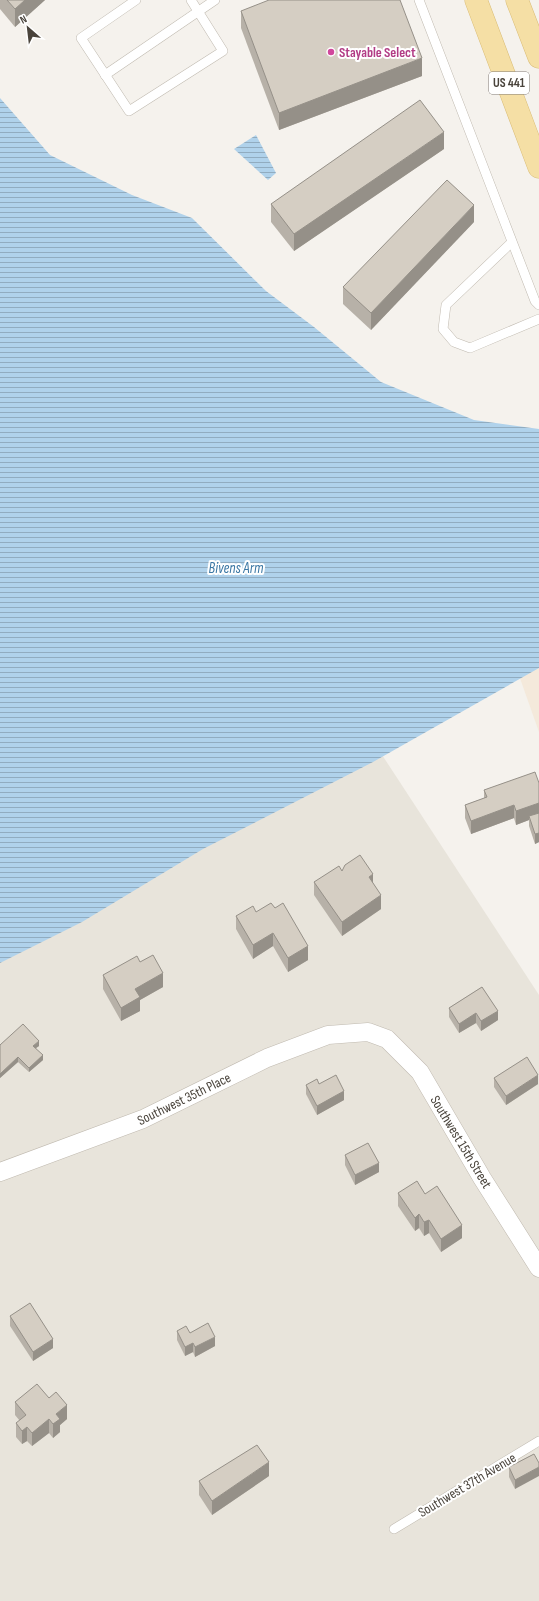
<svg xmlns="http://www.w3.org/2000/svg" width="539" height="1601" viewBox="0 0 539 1601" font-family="'Sofia Sans Condensed',sans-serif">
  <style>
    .residential { fill: #e8e4db }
    .commercial { fill: #f4e9db }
    .water { fill: url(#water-rules) }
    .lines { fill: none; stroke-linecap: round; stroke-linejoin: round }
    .lane-casing { stroke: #c0bab0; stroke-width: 10 }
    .street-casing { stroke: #c0bab0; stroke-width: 19 }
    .primary-casing { stroke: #d9bc76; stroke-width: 23 }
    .lane { stroke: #fff; stroke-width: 9 }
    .street { stroke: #fff; stroke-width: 18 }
    .primary { stroke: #f5dfa5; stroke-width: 22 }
    .wall { fill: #b7b1a8 }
    .shaded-wall { fill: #959088 }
    .building { fill: #d5cec3; stroke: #959088 }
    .hotel-dot { fill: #d1479c; stroke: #fff; stroke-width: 1.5 }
    .labels { text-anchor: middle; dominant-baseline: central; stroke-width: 4; stroke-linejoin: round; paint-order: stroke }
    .shield { fill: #fff; stroke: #807b76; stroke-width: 1 }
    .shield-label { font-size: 13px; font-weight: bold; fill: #49433b }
    .hotel-label { font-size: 14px; font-weight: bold; fill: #b23c85; stroke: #fff; text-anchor: start }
    .street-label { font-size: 14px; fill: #49433b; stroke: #fff }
    .water-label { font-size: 15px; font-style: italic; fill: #3b77a4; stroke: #fff }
  </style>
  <defs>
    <pattern id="water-rules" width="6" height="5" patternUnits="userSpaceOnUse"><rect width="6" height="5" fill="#b0d2eb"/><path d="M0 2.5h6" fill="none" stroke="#91acc0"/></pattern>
  </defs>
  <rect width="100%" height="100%" fill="#f5f2ed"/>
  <path class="residential" d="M371,738L539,995V1601H0V870Z"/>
  <path class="commercial" d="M539,632V732L510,650Z"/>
  <g class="water">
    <path d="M0,98L50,155L132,195L192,218L266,291L314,327L381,382L474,420L539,429V668L373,762L203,849L82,922L0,963Z"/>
    <path d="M256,135L276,173L268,180L234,149Z"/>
  </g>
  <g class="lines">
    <g class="lane-casing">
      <g id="lane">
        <path d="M136,0L81,38L129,111L223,51L191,0"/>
        <path d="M419,0L535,301L539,305"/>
        <path d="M105,75L215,0"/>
        <path d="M511,243L446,305L443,329L454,342L470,348L539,319"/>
        <path d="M394,1529L539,1441"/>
      </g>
    </g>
    <g class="street-casing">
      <path id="street" d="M0,1172L143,1119L267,1058L328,1035L368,1032L387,1039L420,1072L482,1178L539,1268"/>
    </g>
    <g class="primary-casing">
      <g id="primary">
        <path d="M476,0L539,167"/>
        <path d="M517,0L539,57"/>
      </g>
    </g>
    <use href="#lane" class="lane"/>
    <use href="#street" class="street"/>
    <use href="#primary" class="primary"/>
  </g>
  <g class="wall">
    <path d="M0,0H45L15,27L0,9Z"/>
    <path d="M241,11L422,76L279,130L241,28Z"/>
    <path d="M444,149L294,251L271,222V204Z"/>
    <path d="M474,222L371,330L343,304V287Z"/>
    <path d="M539,783V842L535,844L529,826V820L516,825L514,818L471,834L465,818V805L484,798V790Z"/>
    <path d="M342,871L373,884L381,909L342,936L314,895V882Z"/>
    <path d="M256,912L308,960L288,972L273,946L253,959L236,929V916Z"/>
    <path d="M140,962L163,987L140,1000V1011L121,1021L103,989V975Z"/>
    <path d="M482,987L498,1020L481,1031L476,1023L459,1033L449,1017V1008Z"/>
    <path d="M0,1045L39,1046L36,1048L43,1060L29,1072L18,1062L0,1078Z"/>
    <path d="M494,1078L538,1084L506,1105L494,1087Z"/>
    <path d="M319,1084L344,1100L317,1115L306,1094V1085Z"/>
    <path d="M345,1155L379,1172L355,1185L345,1165Z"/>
    <path d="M398,1193L425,1194L462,1238L441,1252L429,1233L424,1236L419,1228L415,1231L398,1206Z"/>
    <path d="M10,1316L53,1348L33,1361L10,1326Z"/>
    <path d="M177,1331L190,1333L215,1346L195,1357L193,1352L185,1356L177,1340Z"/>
    <path d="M15,1402L67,1419L60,1425V1432L53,1438L49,1433L32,1446L27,1441L22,1444L16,1437V1423L20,1421L15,1415Z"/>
    <path d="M534,1454L515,1489L509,1477V1467Z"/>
    <path d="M269,1476L212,1515L199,1495V1481Z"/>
  </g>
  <g class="shaded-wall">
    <path d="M25,0H45L15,27V9Z"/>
    <path d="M422,58V76L279,130V113Z"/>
    <path d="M444,132V149L294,251V234Z"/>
    <path d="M474,205V222L371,330V313Z"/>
    <path d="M539,803V817L529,816V820L516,825V811Z"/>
    <path d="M514,805V818L471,834V821Z"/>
    <path d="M539,833V842L535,844V834Z"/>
    <path d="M373,874V888L369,877Z"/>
    <path d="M381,895V909L342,936V922Z"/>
    <path d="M273,933V946L253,959V945Z"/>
    <path d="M308,946V960L288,972V958Z"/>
    <path d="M163,973V987L140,1000V1011L121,1021V1008L135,989Z"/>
    <path d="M498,1011V1020L481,1031V1021Z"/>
    <path d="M476,1013V1023L459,1033V1024Z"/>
    <path d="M39,1041V1046L33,1050V1046Z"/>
    <path d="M43,1055V1060L29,1072V1068Z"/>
    <path d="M18,1057V1062L0,1078V1074Z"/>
    <path d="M538,1075V1084L506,1105V1096Z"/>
    <path d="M344,1091V1100L317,1115V1106Z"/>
    <path d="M379,1163V1172L355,1185V1175Z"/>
    <path d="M419,1214V1228L415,1231V1218Z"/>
    <path d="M429,1220V1233L424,1236V1222Z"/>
    <path d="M462,1225V1238L441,1252V1239Z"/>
    <path d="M215,1337V1346L195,1357V1347Z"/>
    <path d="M53,1339V1348L33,1361V1352Z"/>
    <path d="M193,1343V1352L185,1356V1347Z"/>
    <path d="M67,1405V1419L60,1425V1432L53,1438V1424L56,1414Z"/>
    <path d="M49,1419V1433L32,1446V1433Z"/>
    <path d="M27,1427V1441L22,1444V1431Z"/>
    <path d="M269,1462V1476L212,1515V1501Z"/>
    <path d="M539,1467V1476L515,1489V1480Z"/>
  </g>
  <g class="building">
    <path d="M7,0H25L15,9Z"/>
    <path d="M269,0H400L422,58L279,113L241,11Z"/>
    <path d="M420,100L444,132L294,234L271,204Z"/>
    <path d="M447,180L474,205L371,313L343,287Z"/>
    <path d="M535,772L539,783V803L516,811L514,805L471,821L465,805L487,797L484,790Z"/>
    <path d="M539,813V833L535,834L529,816Z"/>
    <path d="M360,855L373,874L369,877L381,895L342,922L314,882L339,866L342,871L345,865Z"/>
    <path d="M271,903L275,908L283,903L308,946L288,958L273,933L253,945L236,916L253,906L256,912Z"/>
    <path d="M153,955L163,973L135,989L140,997L121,1008L103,975L137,956L140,962Z"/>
    <path d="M482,987L498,1011L481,1021L476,1013L459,1024L449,1008Z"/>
    <path d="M23,1024L39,1041L33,1046L43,1055L29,1068L18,1057L0,1074V1045Z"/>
    <path d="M527,1057L538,1075L506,1096L494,1078Z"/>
    <path d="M336,1075L344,1091L317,1106L306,1085L317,1079L319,1084Z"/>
    <path d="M368,1143L379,1163L355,1175L345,1155Z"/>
    <path d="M417,1181L425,1194L437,1186L462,1225L441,1239L429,1220L424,1222L419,1214L415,1218L398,1193Z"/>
    <path d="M30,1303L53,1339L33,1352L10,1316Z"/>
    <path d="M208,1323L215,1337L195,1347L193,1343L185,1347L177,1331L186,1326L190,1333Z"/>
    <path d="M37,1384L49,1398L56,1392L67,1405L56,1414L60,1419L53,1424L49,1419L32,1433L27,1427L22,1431L16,1423L26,1415L15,1402Z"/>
    <path d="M257,1445L269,1462L212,1501L199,1481Z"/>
    <path d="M534,1454L539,1463V1467L515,1480L509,1467Z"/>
  </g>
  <circle class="hotel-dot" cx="331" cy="52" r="4"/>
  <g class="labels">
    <rect class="shield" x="489" y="72" width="40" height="22" rx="3"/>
    <g class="shield-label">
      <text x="509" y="83">US 441</text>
    </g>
    <g class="hotel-label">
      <text x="339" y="52">Stayable Select</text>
    </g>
    <g class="street-label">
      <text transform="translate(184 1099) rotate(-26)">Southwest 35th Place</text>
      <text transform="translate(461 1142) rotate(59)">Southwest 15th Street</text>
      <text transform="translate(467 1485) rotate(-31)">Southwest 37th Avenue</text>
    </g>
    <g class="water-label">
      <text x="236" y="568">Bivens Arm</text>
    </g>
  </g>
  <g transform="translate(28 28) rotate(332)" stroke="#ffffff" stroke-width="3" paint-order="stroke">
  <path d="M0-3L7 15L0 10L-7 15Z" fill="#49433b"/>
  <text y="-6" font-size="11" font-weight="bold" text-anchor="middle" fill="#49433b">N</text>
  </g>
</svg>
